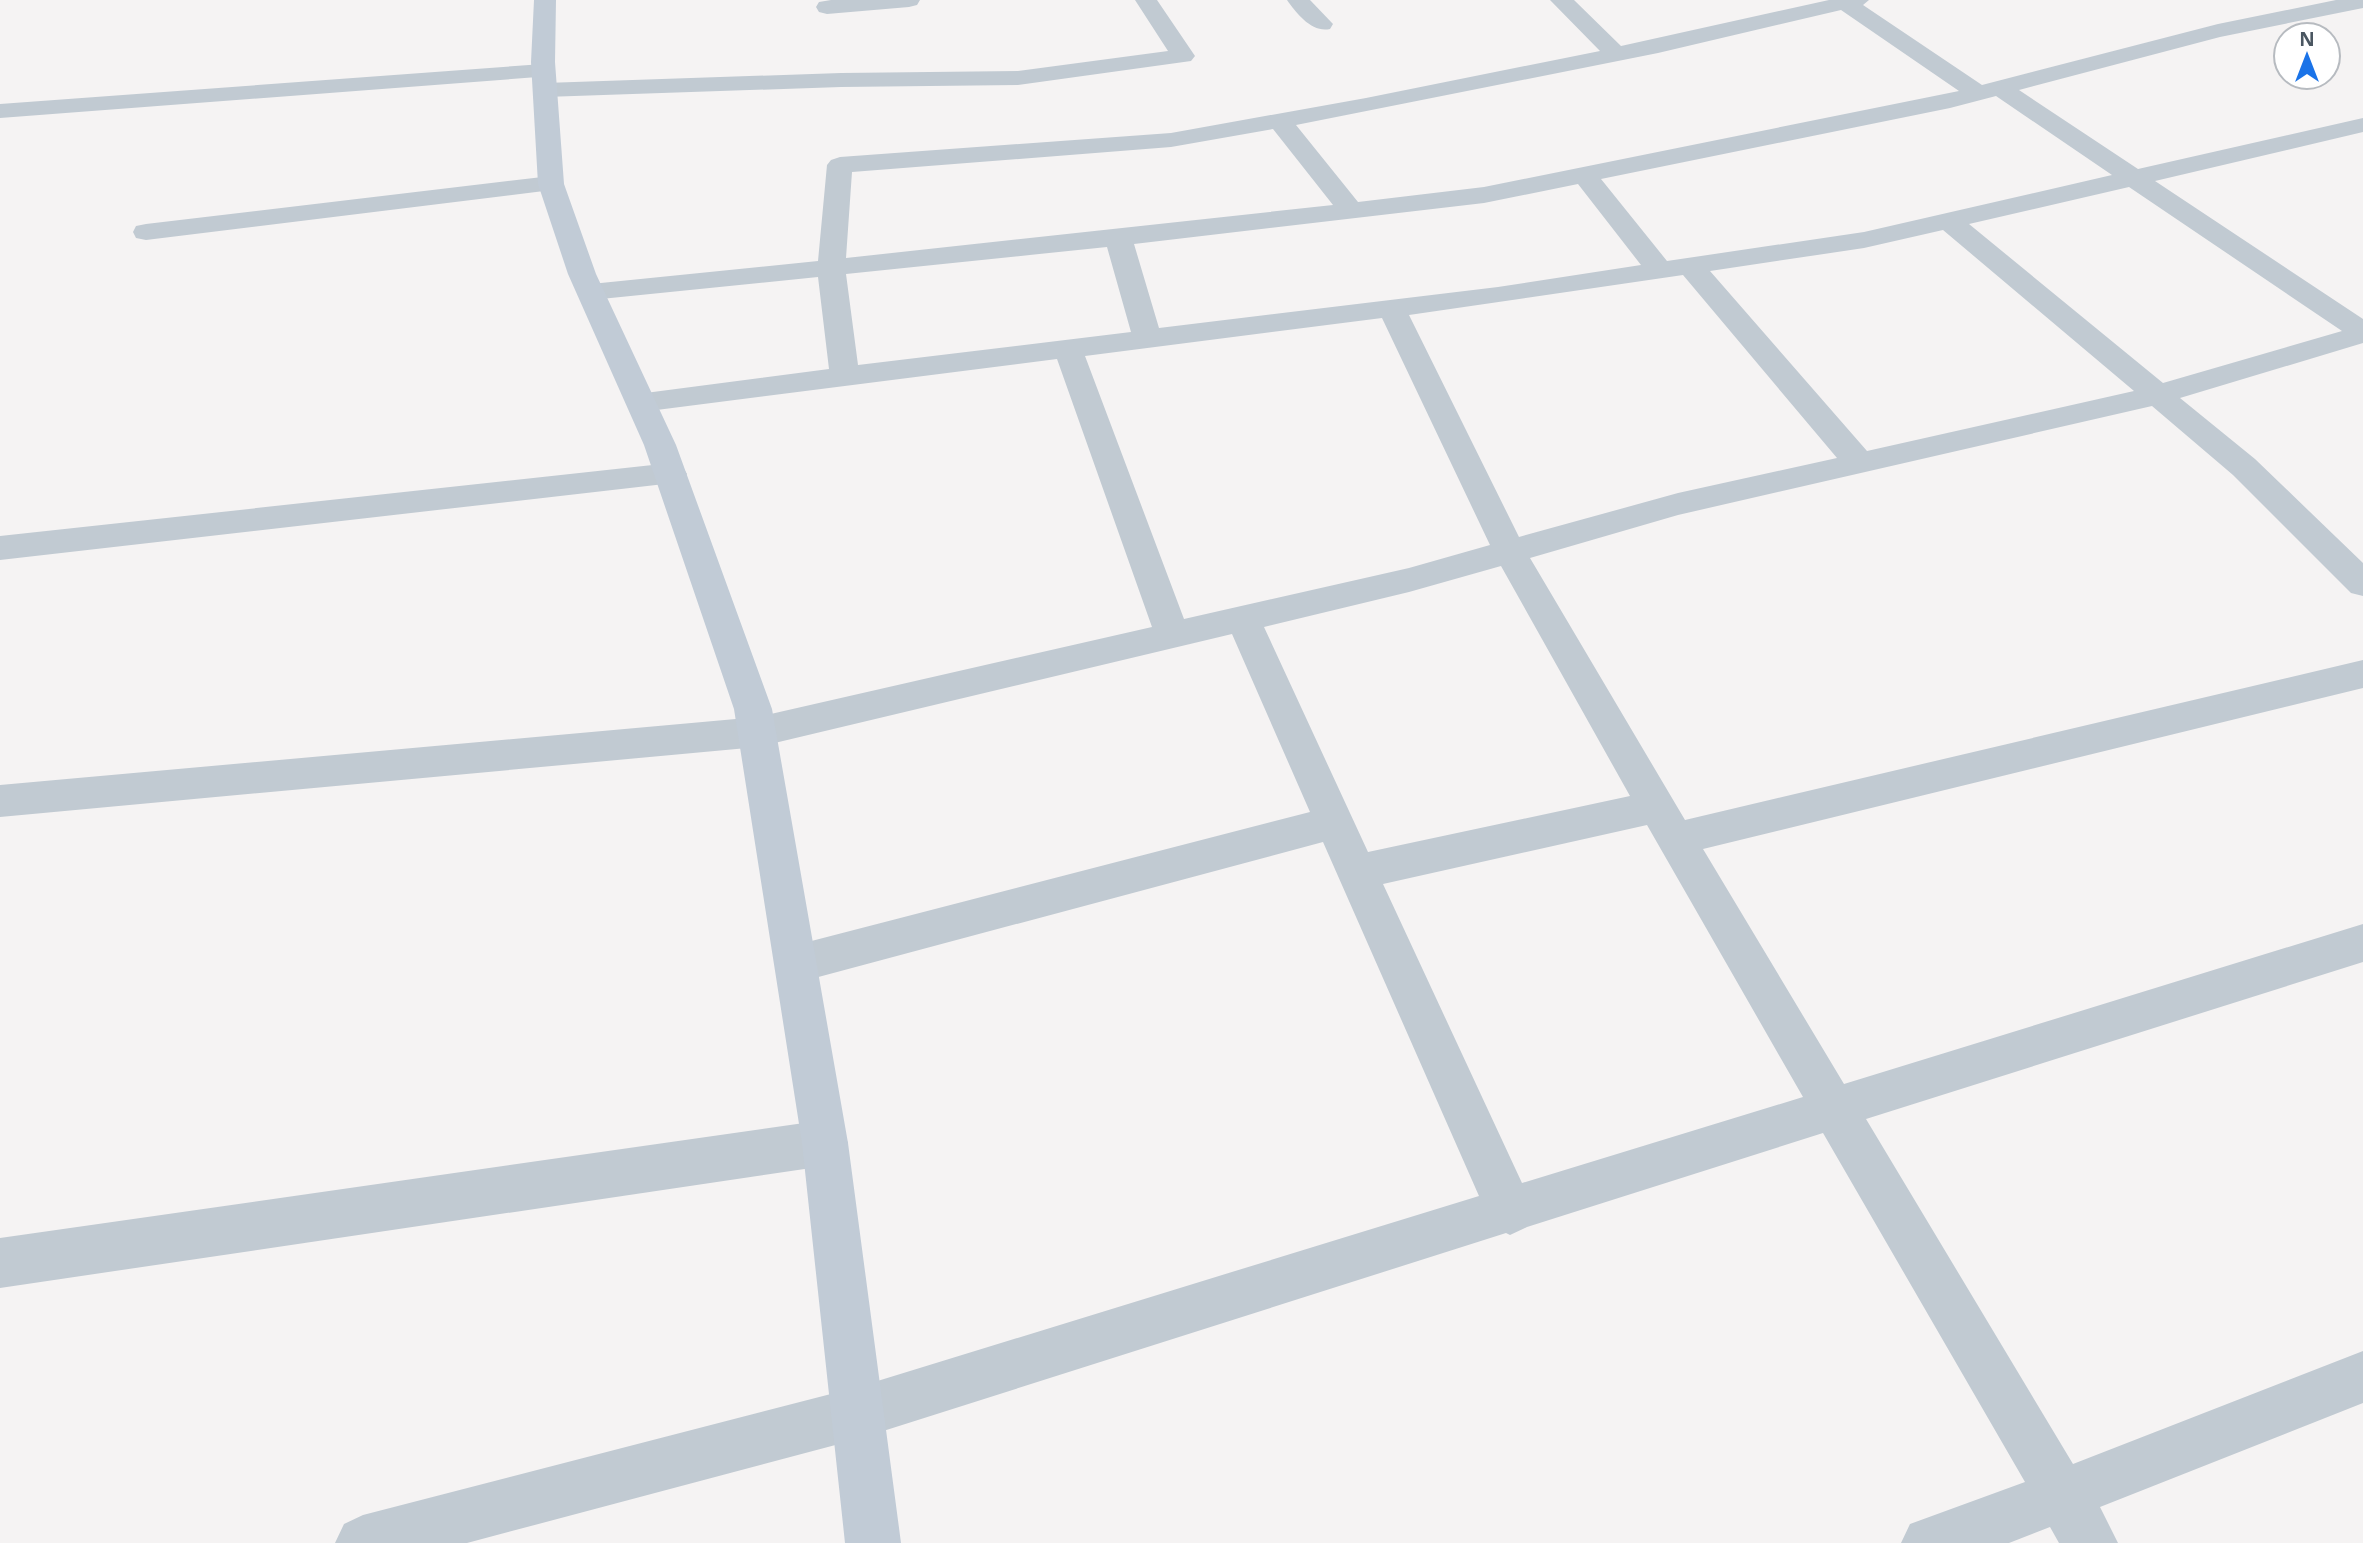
<svg xmlns="http://www.w3.org/2000/svg" width="2363" height="1543" viewBox="0 0 2363 1543" font-family="'Open Sans',sans-serif">
  <style>
    .lines { fill: none; stroke-linecap: round; stroke-linejoin: round }
    .street { fill: #c1cad2; fill-rule: evenodd }
    .secondary { fill: #c1cbd6; fill-rule: evenodd }
  </style>
  <rect width="100%" height="100%" fill="#f5f3f3"/>
  <g class="lines">
    <g class="street">
      <path d="M831,0H920L917,5L909,7L827,14L819,12L816,7L819,2Z"/>
      <path d="M1135,0H1157L1195,56L1191,61L1018,85L841,87L545,97L537,95L533,90L537,85L545,83L841,73L1018,71L1168,51Z"/>
      <path d="M1287,0H1310L1333,24L1330,29C1312,33 1297,14 1287,0Z"/>
      <path d="M1550,0H1574L1621,46L1829,0H1869L1863,5L1982,85L2218,24L2336,0H2363V8L2220,37L2019,90L2138,169L2363,118V132L2155,181L2363,319V343L2180,398L2255,459L2363,563V596L2351,593L2233,475L2152,406L1678,515L1530,558L1685,820L2363,660V688L1703,849L1844,1084L2363,924V962L1866,1119L2073,1464L2363,1351V1403L2100,1507L2118,1543H2059L2050,1527L2009,1543H1901L1910,1524L2025,1482L1823,1133L1527,1227L1510,1235L1506,1233L858,1439L467,1543H335L344,1524L363,1515L858,1387L1479,1196L1323,842L796,983L781,978L775,964L781,950L796,945L1310,812L1232,634L758,747L0,817V785L758,717L1152,627L1057,359L641,412L630,409L626,402L630,395L829,369L818,277L591,300L581,298L577,292L581,286L591,284L818,261L827,165L831,160L840,157L1171,133L1366,98L1600,51ZM1841,10L1959,91L1484,187L1358,202L1296,125L1658,53ZM1996,96L2112,175L1864,232L1667,261L1601,179L1950,108ZM1273,129L1333,205L846,258L852,172L1171,147ZM1578,184L1641,265L1498,287L1159,328L1134,244L1484,203ZM2129,187L2342,331L2163,383L1969,224ZM1943,230L2134,391L1867,451L1710,271L1864,248ZM1107,247L1131,332L858,365L846,274ZM1683,275L1837,458L1678,493L1519,537L1409,315ZM1382,318L1490,545L1409,568L1184,619L1085,356ZM1501,566L1630,796L1368,852L1264,627L1409,592ZM1647,825L1803,1097L1522,1183L1383,884Z"/>
      <path d="M543,64L551,66L555,71L551,76L0,118V104Z"/>
      <path d="M551,176L560,179L564,184L560,189L146,240L136,238L133,232L136,226L146,224Z"/>
      <path d="M671,463L682,466L687,474L682,482L0,560V536Z"/>
      <path d="M825,1120L841,1127L848,1143L841,1159L825,1166L0,1288V1238Z"/>
    </g>
    <path class="secondary" d="M534,0H556L555,62L564,184L596,274L676,445L772,709L848,1143L901,1543H845L802,1143L734,709L644,445L568,274L538,184L531,62Z"/>
  </g>
  <g transform="translate(2307 56)"><circle r="33" fill="#ffffff" stroke="#b7bbc0" stroke-width="2"/>
  <path d="M0-5L12 26L0 18L-12 26Z" fill="#1a73e8"/>
  <text y="-10" font-size="19" font-weight="bold" text-anchor="middle" fill="#4a5661">N</text>
  </g>
</svg>
